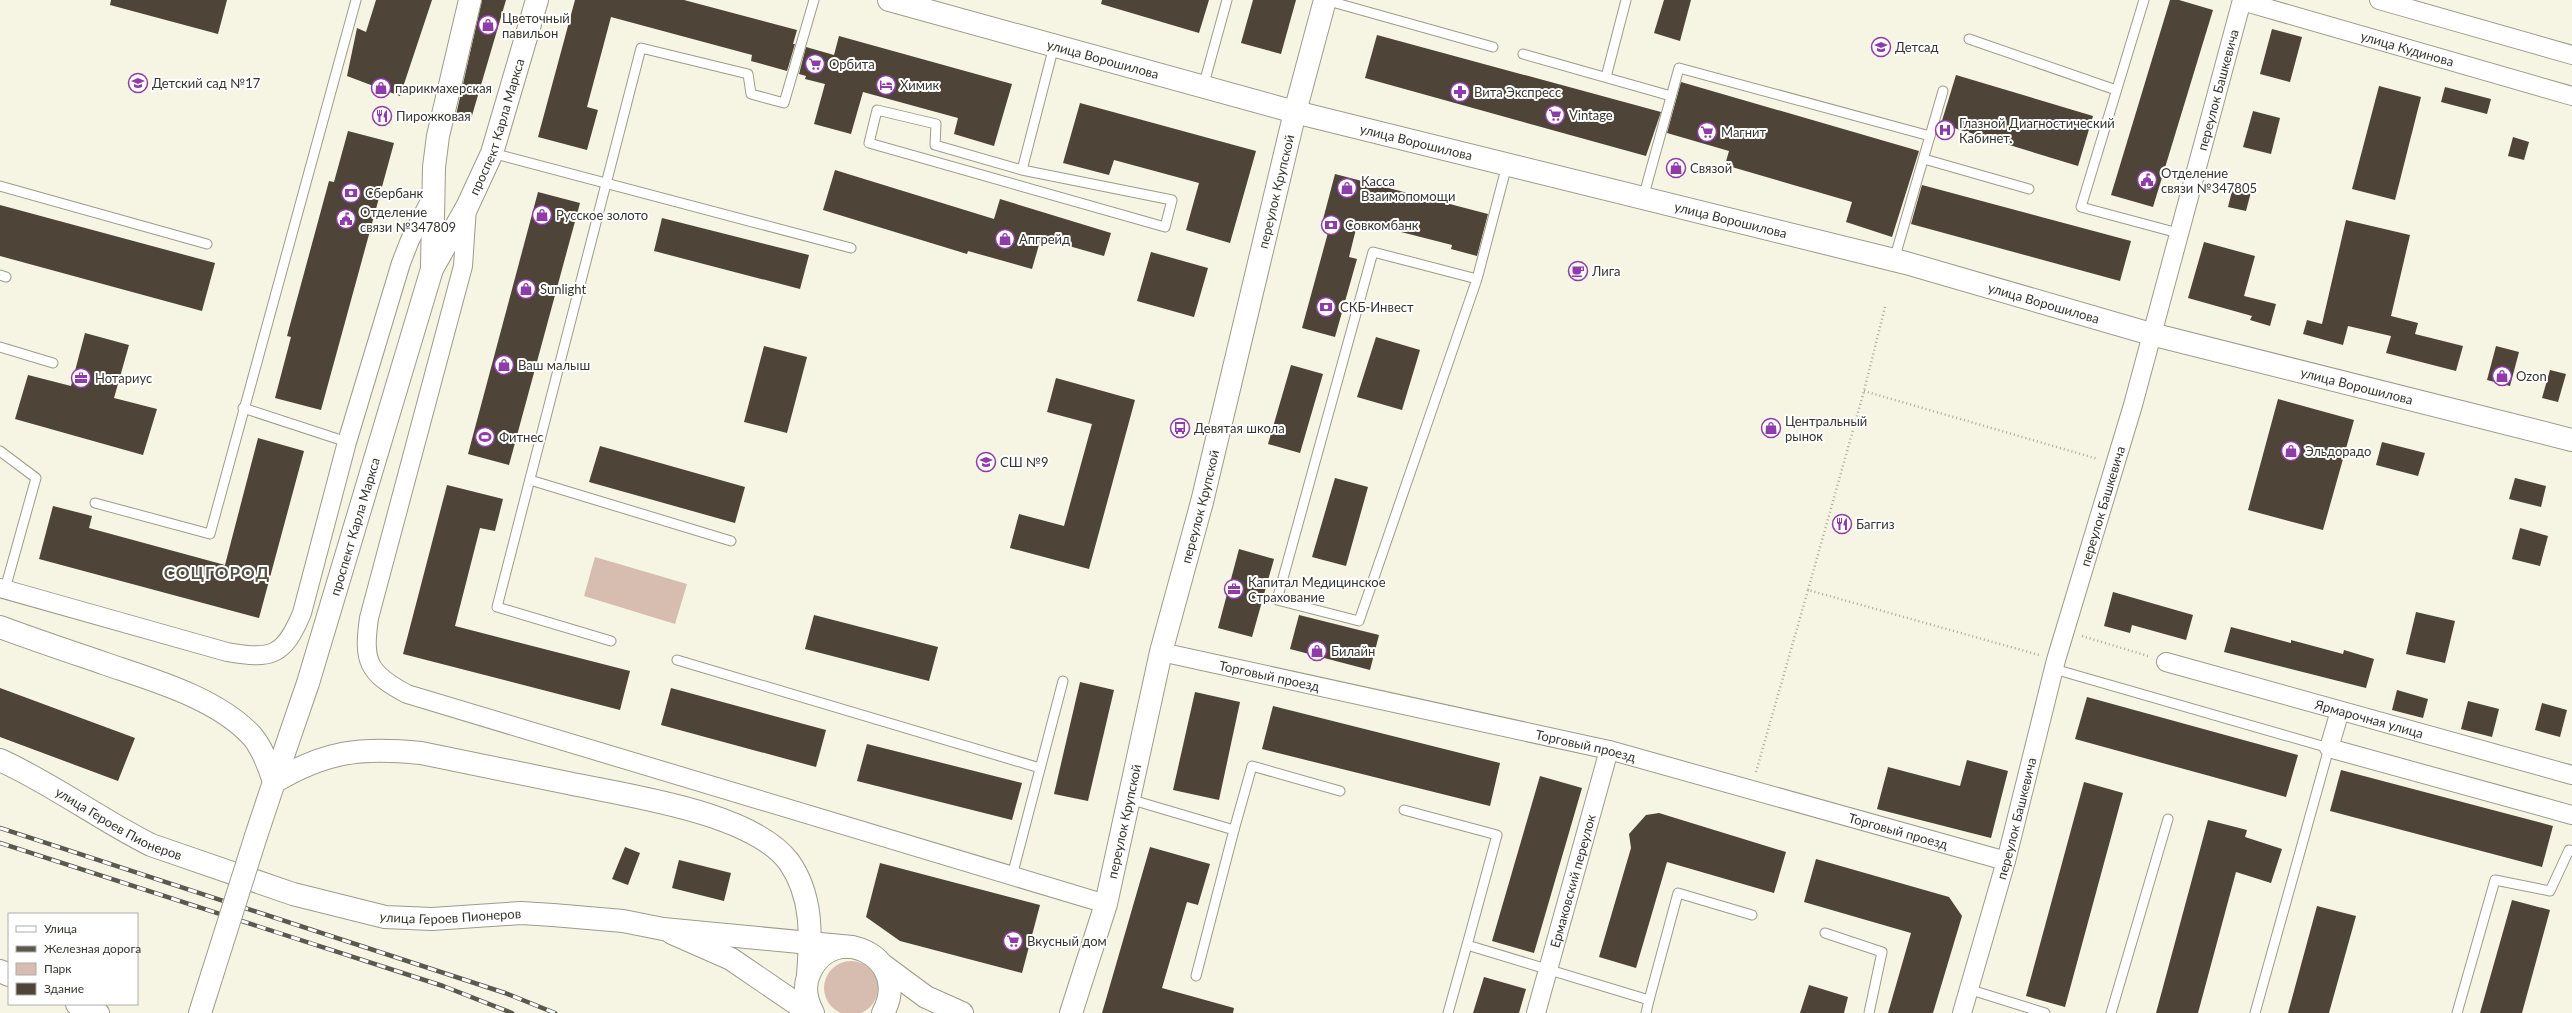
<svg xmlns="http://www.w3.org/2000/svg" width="2572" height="1013" viewBox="0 0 2572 1013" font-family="Lato,sans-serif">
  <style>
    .green { fill: #d7bcb0 }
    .building { fill: #4e4437 }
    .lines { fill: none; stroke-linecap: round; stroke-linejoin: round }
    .lane-casing { stroke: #9d9c8b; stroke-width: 11 }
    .street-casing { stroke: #9d9c8b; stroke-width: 20 }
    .secondary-casing { stroke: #9d9c8b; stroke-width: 24 }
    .primary-casing { stroke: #9d9c8b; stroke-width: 24 }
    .path { stroke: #aaa89b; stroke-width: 2.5; stroke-dasharray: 1 3; stroke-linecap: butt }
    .lane { stroke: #fff; stroke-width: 9 }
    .street { stroke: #fff; stroke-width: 18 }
    .secondary { stroke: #fff; stroke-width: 22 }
    .primary { stroke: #fff; stroke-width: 22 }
    .rail-casing { stroke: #5a5950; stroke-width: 4.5 }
    .rail { stroke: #fff; stroke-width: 3; stroke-dasharray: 9; stroke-linecap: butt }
    .primary-bridge-casing { stroke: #9d9c8b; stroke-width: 24; stroke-linecap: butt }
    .primary-bridge { stroke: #fff; stroke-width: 22 }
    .labels { text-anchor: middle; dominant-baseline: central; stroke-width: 4; stroke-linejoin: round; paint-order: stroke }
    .poi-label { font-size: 13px; fill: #36352e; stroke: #fff; text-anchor: start }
    .street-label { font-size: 13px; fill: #36352e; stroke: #fff }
    .district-label { font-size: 17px; font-weight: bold; letter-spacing: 1px; fill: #545344; stroke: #fff }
  </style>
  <rect width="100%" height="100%" fill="#f6f4e2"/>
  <g class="green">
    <path d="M595,557L687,584L675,624L584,596Z"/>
    <circle cx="851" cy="988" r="27"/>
  </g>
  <g class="building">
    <path d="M111,0H227L218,34L110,5Z"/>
    <path d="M376,0H432L400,96L347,76L357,28L366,32Z"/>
    <path d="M482,0H506L471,119L456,115Z"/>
    <path d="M575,0H684L797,30L793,44H795L787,71L751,61L752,55L611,17L587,107L598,110L587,150L538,137Z"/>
    <path d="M1102,0H1209L1199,33L1101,4Z"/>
    <path d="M1253,0H1296L1281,54L1241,43Z"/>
    <path d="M1664,0H1691L1680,41L1654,33Z"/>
    <path d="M2170,0H2179L2213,10L2153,207L2111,195Z"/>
    <path d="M2272,29L2302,37L2290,82L2260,74Z"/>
    <path d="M1377,35L1661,112L1646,156L1365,78Z"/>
    <path d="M839,36L1012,84L994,146L954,134L958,118L863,92L851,134L814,124L825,84L805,79L806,76L799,74L806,47L834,55Z"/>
    <path d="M1956,75L2093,116L2078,166L1941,124Z"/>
    <path d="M1681,82L1919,151L1892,237L1846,222L1852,202L1725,165L1729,151L1667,133Z"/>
    <path d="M2379,86L2421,97L2395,200L2352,189Z"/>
    <path d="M2445,87L2491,99L2487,114L2441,102Z"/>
    <path d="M1080,103L1256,151L1230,243L1186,230L1199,183L1114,160L1109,175L1063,163Z"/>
    <path d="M2253,111L2280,118L2271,154L2243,147Z"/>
    <path d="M348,131L394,143L321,410L275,398L291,337L287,336L329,181L334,182Z"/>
    <path d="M2513,137L2529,142L2524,160L2508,156Z"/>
    <path d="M835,170L994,219L1000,199L1111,233L1104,256L1041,238L1032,269L968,251L967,254L823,210Z"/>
    <path d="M1335,174L1488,214L1477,256L1451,249L1452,245L1358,221L1349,257L1357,259L1335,337L1302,328L1329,229L1321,227Z"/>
    <path d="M1922,185L2131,241L2120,281L1911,224Z"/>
    <path d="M2233,187L2251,192L2246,211L2228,207Z"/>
    <path d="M538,192L580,203L509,465L468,454Z"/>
    <path d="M0,205L215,263L202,311L0,256Z"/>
    <path d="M662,218L809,255L800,289L654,251Z"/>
    <path d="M2346,220L2410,235L2391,316L2418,323L2415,334L2463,346L2456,371L2386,353L2391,336L2348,326L2343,345L2303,334L2307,320L2322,324Z"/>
    <path d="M2204,242L2255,256L2244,296L2276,304L2270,326L2250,320L2252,316L2188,298Z"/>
    <path d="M1151,252L1208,268L1194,317L1137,301Z"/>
    <path d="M85,333L129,345L114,398L157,409L143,455L15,419L28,375L71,386Z"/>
    <path d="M1376,337L1420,350L1402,410L1357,397Z"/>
    <path d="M764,346L807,357L787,433L744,422Z"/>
    <path d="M2496,346L2519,352L2510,386L2487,380Z"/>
    <path d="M1291,365L1323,374L1300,453L1268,444Z"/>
    <path d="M2550,370L2566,374L2558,402L2542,398Z"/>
    <path d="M1056,378L1135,400L1089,569L1010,548L1019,514L1064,526L1092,424L1047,412Z"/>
    <path d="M2278,399L2354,420L2323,530L2248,510Z"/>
    <path d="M258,438L304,451L259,618L39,559L53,506L92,516L89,528L225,565Z"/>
    <path d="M2382,442L2425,453L2418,476L2376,465Z"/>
    <path d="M600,446L745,487L735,523L589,482Z"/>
    <path d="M1335,478L1368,487L1346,566L1312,557Z"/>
    <path d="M2515,478L2546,486L2541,507L2509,499Z"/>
    <path d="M447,485L503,499L495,531L480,528L455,626L630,671L620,710L403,654Z"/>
    <path d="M2520,528L2548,536L2540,566L2512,559Z"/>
    <path d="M1239,549L1274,559L1252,637L1218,628Z"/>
    <path d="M2113,592L2193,615L2186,640L2132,625L2130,633L2104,626Z"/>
    <path d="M2416,612L2455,621L2445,663L2406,654Z"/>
    <path d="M814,615L938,647L929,681L805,649Z"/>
    <path d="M1299,615L1379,635L1370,670L1290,649Z"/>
    <path d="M2231,627L2291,643V640L2343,654L2344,650L2374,659L2366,688L2224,652Z"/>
    <path d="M1080,682L1114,690L1088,801L1054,794Z"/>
    <path d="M0,688L135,738L118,781L0,737Z"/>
    <path d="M671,688L826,730L816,767L661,725Z"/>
    <path d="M2397,690L2428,699L2423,718L2392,710Z"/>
    <path d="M1195,692L1240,702L1219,800L1173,790Z"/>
    <path d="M2087,697L2298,755L2286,797L2075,739Z"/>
    <path d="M2468,701L2499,709L2492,737L2461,729Z"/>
    <path d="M2542,703L2567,710L2560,737L2535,730Z"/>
    <path d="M1273,706L1500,763L1490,806L1262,749Z"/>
    <path d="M867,744L1022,783L1012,820L857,781Z"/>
    <path d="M1967,760L2008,771L1991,838L1877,809L1888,767L1960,786Z"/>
    <path d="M2341,770L2553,826L2542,867L2330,811Z"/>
    <path d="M1540,776L1582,788L1534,953L1492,941Z"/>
    <path d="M2084,782L2123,793L2065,1007L2026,996Z"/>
    <path d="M1659,813L1786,852L1774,893L1667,862L1636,968L1599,957L1631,848L1629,834L1646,815Z"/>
    <path d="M2208,820L2247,830L2245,837L2282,849L2271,883L2236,872L2198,1013H2156Z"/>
    <path d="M625,847L640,853L628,885L612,879Z"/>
    <path d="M1150,847L1210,864L1198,905L1187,902L1162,988L1234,1008L1233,1013H1102Z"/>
    <path d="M1816,859L1949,897L1962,916L1933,1013H1888L1911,933L1804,902Z"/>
    <path d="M679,860L731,873L724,901L672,888Z"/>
    <path d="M880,863L1040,905L1022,973L900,941L866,917Z"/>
    <path d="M2512,900L2550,910L2522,1013H2480Z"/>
    <path d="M2317,906L2356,916L2329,1013H2288Z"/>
    <path d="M1484,977L1526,989L1519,1013H1473Z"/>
    <path d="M1809,985L1848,997L1844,1013H1800Z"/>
  </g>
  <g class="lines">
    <g class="lane-casing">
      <g id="lane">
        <path d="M1325,0L1493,47"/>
        <path d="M2144,0L2081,207L2178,233"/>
        <path d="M1969,39L2116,90"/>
        <path d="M1523,54L1671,96"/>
        <path d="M1606,77L1626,0"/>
        <path d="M1203,87L1227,0"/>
        <path d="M492,153L851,248"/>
        <path d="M1924,159L2029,189"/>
        <path d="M1022,170L1172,200L1165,227L869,143L877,110L936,124L935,145L1022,170L1054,46"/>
        <path d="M0,186L207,244"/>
        <path d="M1643,198L1679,68L1930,136"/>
        <path d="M1894,260L1943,91"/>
        <path d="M0,275L6,277"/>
        <path d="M1477,279L1359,621L1277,600L1373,252L1477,279L1507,165"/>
        <path d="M0,347L53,363"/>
        <path d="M243,408L347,442"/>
        <path d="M0,451L36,478L5,589"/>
        <path d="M530,480L731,541"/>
        <path d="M95,503L210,534L356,0"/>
        <path d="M611,641L497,607L641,48L748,74L751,94L784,103L814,0"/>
        <path d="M677,660L1040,768"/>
        <path d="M2054,669L2329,748L2255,1013"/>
        <path d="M1129,799L1234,830L1196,976"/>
        <path d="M1404,810L1497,835L1467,945L1649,1000L1646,1013"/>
        <path d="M1234,830L1252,766L1340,791"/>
        <path d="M1012,876L1063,681"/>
        <path d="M1825,933L1882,952L1869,1013"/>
        <path d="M1968,989L2045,1013"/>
        <path d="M1649,1000L1678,893L1752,915"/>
        <path d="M1448,1013L1467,945"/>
        <path d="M2111,1013L2168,819"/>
        <path d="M2457,1013L2495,880L2550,891L2569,850L2572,851"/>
      </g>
    </g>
    <g class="street-casing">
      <g id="street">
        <path d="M2379,0L2572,55"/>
        <path id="s1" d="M2242,1L2572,96"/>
        <path d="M467,207L463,266L369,618C363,661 367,673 407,694L1106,904"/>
        <path d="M0,588L227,652C272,660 284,656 302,613L347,442L401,263L410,240L433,195"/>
        <path id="s2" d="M1161,652L1609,750L2006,861"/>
        <path id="s3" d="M2166,662L2572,775"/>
        <path d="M2340,711L2329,748L2572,815"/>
        <path id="s4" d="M1536,1013L1609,750"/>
        <path id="s5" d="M1962,1013L2006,861L2056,660L2133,405L2242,0"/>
      </g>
    </g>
    <g class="secondary-casing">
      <g id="secondary">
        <path id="s6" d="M889,0L1295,112L1906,263L2151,334L2572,440"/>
        <path d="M432,266L434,167L438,136L470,0"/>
        <path id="s7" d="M274,782L308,683L432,269L467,207L492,153L537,0"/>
        <path d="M672,933L731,959L810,1013"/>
        <path d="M884,966L926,997L962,1013"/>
        <path id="s8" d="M1071,1013L1106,904L1161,652L1202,502L1295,112L1325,0"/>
      </g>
    </g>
    <g class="primary-casing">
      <g id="primary">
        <path d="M0,627C35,640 71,652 106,664C153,680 217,698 252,736C263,749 269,766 274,782"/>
        <path id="s9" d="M0,760C53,784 99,819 151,845L293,894L385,917L432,919L521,913L553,915L623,921L663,929L852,947"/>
        <path d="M274,782C326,751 360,747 421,753C470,763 519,773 568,783C628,796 752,812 789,862C813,896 811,936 808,976"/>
        <path d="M256,836L274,782"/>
        <path d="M0,971L9,975"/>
        <path d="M77,1004L98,1013"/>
        <path d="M200,1013L212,975"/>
        <path d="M813,1013C806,1000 803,986 810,972C834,919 913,958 883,1013"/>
      </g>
    </g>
    <g class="path">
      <path d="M1885,307L1864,391L1808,590L2039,655"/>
      <path d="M1864,391L2098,459"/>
      <path d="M2082,636L2148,656"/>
      <path d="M1756,772L1808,590"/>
    </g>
    <use href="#lane" class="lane"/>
    <use href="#street" class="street"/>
    <use href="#secondary" class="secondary"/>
    <use href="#primary" class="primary"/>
    <g class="rail-casing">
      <g id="rail">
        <path d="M0,828L505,993L555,1013"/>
        <path d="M0,843L443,986L512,1013"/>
      </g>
    </g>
    <use href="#rail" class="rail"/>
    <g class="primary-bridge-casing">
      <path id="primary-bridge" d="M212,975L256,836"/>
    </g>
    <use href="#primary-bridge" class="primary-bridge"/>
  </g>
  <defs>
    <g id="shop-ring" transform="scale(1)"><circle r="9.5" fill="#fff" stroke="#8f3caa" stroke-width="1.5"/><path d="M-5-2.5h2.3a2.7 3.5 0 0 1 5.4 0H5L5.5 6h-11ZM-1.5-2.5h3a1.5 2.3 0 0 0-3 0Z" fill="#8f3caa"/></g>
    <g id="school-ring" transform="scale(1)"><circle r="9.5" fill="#fff" stroke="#8f3caa" stroke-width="1.5"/><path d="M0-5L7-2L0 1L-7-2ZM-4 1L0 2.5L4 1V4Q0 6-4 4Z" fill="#8f3caa"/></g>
    <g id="supermarket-ring" transform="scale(1)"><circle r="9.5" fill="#fff" stroke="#8f3caa" stroke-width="1.5"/><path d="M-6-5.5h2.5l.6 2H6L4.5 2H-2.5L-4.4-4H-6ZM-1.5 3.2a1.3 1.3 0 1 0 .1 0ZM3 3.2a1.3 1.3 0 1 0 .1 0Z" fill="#8f3caa"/></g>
    <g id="hotel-ring" transform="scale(1)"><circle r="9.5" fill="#fff" stroke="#8f3caa" stroke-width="1.5"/><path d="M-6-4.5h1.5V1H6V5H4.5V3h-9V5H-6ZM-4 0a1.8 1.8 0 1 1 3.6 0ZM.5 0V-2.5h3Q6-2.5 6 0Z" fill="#8f3caa"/></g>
    <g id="pharmacy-ring" transform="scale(1)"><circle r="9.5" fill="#fff" stroke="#8f3caa" stroke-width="1.5"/><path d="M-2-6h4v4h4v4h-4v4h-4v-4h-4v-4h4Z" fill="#8f3caa"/></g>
    <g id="restaurant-ring" transform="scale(1)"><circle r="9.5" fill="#fff" stroke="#8f3caa" stroke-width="1.5"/><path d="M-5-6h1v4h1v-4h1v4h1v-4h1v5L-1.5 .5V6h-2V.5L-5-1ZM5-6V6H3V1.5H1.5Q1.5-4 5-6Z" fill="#8f3caa"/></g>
    <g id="hospital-ring" transform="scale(1)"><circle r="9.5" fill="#fff" stroke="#8f3caa" stroke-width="1.5"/><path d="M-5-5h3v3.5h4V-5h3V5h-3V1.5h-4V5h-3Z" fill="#8f3caa"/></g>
    <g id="civic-ring" transform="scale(1)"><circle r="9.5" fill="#fff" stroke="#8f3caa" stroke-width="1.5"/><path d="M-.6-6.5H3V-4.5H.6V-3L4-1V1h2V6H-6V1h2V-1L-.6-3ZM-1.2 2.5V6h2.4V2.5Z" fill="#8f3caa"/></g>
    <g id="bank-ring" transform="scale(1)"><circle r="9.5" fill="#fff" stroke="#8f3caa" stroke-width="1.5"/><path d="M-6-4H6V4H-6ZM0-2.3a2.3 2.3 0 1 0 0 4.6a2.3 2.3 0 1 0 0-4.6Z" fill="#8f3caa"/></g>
    <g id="cafe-ring" transform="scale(1)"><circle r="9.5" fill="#fff" stroke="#8f3caa" stroke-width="1.5"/><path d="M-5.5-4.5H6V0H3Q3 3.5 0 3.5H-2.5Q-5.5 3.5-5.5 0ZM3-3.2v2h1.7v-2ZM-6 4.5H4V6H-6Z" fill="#8f3caa"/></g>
    <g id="office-ring" transform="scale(1)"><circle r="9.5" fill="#fff" stroke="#8f3caa" stroke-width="1.5"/><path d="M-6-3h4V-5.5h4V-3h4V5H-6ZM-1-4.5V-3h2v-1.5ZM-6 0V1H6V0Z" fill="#8f3caa"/></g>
    <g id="bus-ring" transform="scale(1)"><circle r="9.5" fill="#fff" stroke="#8f3caa" stroke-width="1.5"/><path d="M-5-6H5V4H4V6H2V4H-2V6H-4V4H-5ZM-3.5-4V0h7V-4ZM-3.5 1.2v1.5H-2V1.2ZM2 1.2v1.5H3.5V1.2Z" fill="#8f3caa"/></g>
    <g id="stadium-ring" transform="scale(1)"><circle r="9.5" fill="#fff" stroke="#8f3caa" stroke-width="1.5"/><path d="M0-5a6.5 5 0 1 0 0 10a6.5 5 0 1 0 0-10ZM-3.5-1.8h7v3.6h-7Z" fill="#8f3caa"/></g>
  </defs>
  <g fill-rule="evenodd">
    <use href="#shop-ring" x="488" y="25"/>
    <use href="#school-ring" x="1881" y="47"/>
    <use href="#supermarket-ring" x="815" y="64"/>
    <use href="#school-ring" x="138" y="83"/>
    <use href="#hotel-ring" x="886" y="85"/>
    <use href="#shop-ring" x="381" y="88"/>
    <use href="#pharmacy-ring" x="1460" y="92"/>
    <use href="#supermarket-ring" x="1555" y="115"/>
    <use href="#restaurant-ring" x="382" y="116"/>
    <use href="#hospital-ring" x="1945" y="130"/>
    <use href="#supermarket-ring" x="1707" y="132"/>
    <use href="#shop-ring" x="1676" y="168"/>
    <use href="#civic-ring" x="2147" y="180"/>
    <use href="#shop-ring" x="1347" y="188"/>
    <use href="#bank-ring" x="351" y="193"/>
    <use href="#shop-ring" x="542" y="215"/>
    <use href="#civic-ring" x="346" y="219"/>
    <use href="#bank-ring" x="1331" y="225"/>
    <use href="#shop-ring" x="1005" y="239"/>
    <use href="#cafe-ring" x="1578" y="271"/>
    <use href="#shop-ring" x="526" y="289"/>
    <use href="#bank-ring" x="1326" y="307"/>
    <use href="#shop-ring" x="504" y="365"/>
    <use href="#shop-ring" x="2502" y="376"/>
    <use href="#office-ring" x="81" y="378"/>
    <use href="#bus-ring" x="1180" y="428"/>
    <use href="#shop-ring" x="1771" y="428"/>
    <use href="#stadium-ring" x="485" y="437"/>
    <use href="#shop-ring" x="2291" y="451"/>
    <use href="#school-ring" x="986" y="462"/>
    <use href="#restaurant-ring" x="1842" y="524"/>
    <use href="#office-ring" x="1234" y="589"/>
    <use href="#shop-ring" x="1317" y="651"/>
    <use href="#supermarket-ring" x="1013" y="941"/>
  </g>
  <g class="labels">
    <g class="poi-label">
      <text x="502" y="18">Цветочный<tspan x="502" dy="15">павильон</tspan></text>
      <text x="1895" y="47">Детсад</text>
      <text x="829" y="64">Орбита</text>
      <text x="152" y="83">Детский сад №17</text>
      <text x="900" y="85">Химик</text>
      <text x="395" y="88">парикмахерская</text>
      <text x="1474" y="92">Вита Экспресс</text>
      <text x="1569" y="115">Vintage</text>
      <text x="396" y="116">Пирожковая</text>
      <text x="1959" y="123">Глазной Диагностический<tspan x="1959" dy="15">Кабинет.</tspan></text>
      <text x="1721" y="132">Магнит</text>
      <text x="1690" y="168">Связой</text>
      <text x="2161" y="173">Отделение<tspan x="2161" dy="15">связи №347805</tspan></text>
      <text x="1361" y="181">Касса<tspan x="1361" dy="15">Взаимопомощи</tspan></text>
      <text x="365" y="193">Сбербанк</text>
      <text x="360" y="212">Отделение<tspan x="360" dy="15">связи №347809</tspan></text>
      <text x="556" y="215">Русское золото</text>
      <text x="1345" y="225">Совкомбанк</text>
      <text x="1019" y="239">Апгрейд</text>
      <text x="1592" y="271">Лига</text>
      <text x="540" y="289">Sunlight</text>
      <text x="1340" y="307">СКБ-Инвест</text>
      <text x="518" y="365">Ваш малыш</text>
      <text x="2516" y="376">Ozon</text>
      <text x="95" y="378">Нотариус</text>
      <text x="1785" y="421">Центральный<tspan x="1785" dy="15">рынок</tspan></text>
      <text x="1194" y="428">Девятая школа</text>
      <text x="499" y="437">Фитнес</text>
      <text x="2305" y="451">Эльдорадо</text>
      <text x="1000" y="462">СШ №9</text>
      <text x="1856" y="524">Баггиз</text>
      <text x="1248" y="582">Капитал Медицинское<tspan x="1248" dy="15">Страхование</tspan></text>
      <text x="1331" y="651">Билайн</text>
      <text x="1027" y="941">Вкусный дом</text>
    </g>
    <g class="street-label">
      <text stroke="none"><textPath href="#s1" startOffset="172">улица Кудинова</textPath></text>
      <text stroke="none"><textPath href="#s6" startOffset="222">улица Ворошилова</textPath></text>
      <text stroke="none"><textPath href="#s5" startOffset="958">переулок Башкевича</textPath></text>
      <text stroke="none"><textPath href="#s7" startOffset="694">проспект Карла Маркса</textPath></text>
      <text stroke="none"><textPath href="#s6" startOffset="546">улица Ворошилова</textPath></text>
      <text stroke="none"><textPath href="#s8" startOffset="847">переулок Крупской</textPath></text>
      <text stroke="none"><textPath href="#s6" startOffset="870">улица Ворошилова</textPath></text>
      <text stroke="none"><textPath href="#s6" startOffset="1194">улица Ворошилова</textPath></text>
      <text stroke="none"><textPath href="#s6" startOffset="1518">улица Ворошилова</textPath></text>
      <text stroke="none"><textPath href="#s8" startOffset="523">переулок Крупской</textPath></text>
      <text stroke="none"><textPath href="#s5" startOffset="526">переулок Башкевича</textPath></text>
      <text stroke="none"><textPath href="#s7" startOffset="268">проспект Карла Маркса</textPath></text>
      <text stroke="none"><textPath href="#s2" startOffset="111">Торговый проезд</textPath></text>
      <text stroke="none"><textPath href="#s3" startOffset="211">Ярмарочная улица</textPath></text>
      <text stroke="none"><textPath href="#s2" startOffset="435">Торговый проезд</textPath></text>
      <text stroke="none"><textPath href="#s5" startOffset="202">переулок Башкевича</textPath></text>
      <text stroke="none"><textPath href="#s9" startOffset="135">улица Героев Пионеров</textPath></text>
      <text stroke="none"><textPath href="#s8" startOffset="199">переулок Крупской</textPath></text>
      <text stroke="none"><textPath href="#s2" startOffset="759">Торговый проезд</textPath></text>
      <text stroke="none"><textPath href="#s4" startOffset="137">Ермаковский переулок</textPath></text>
      <text stroke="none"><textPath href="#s9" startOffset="484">улица Героев Пионеров</textPath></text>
    </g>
    <g class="district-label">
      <text x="217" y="572">СОЦГОРОД</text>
    </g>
  </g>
  <rect x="8" y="913" width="130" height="92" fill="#ffffff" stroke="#afaeab"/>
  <rect x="16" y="926" width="20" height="6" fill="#ffffff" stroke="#afaeab"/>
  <text x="44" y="933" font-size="12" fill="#36352e">Улица</text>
  <rect x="16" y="946" width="20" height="6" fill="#5a5950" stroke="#afaeab"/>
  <text x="44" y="953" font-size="12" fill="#36352e">Железная дорога</text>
  <rect x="16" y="963" width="20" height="12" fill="#d7bcb0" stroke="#afaeab"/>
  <text x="44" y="973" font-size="12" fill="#36352e">Парк</text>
  <rect x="16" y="983" width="20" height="12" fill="#4e4437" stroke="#afaeab"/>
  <text x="44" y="993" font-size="12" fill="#36352e">Здание</text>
</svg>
